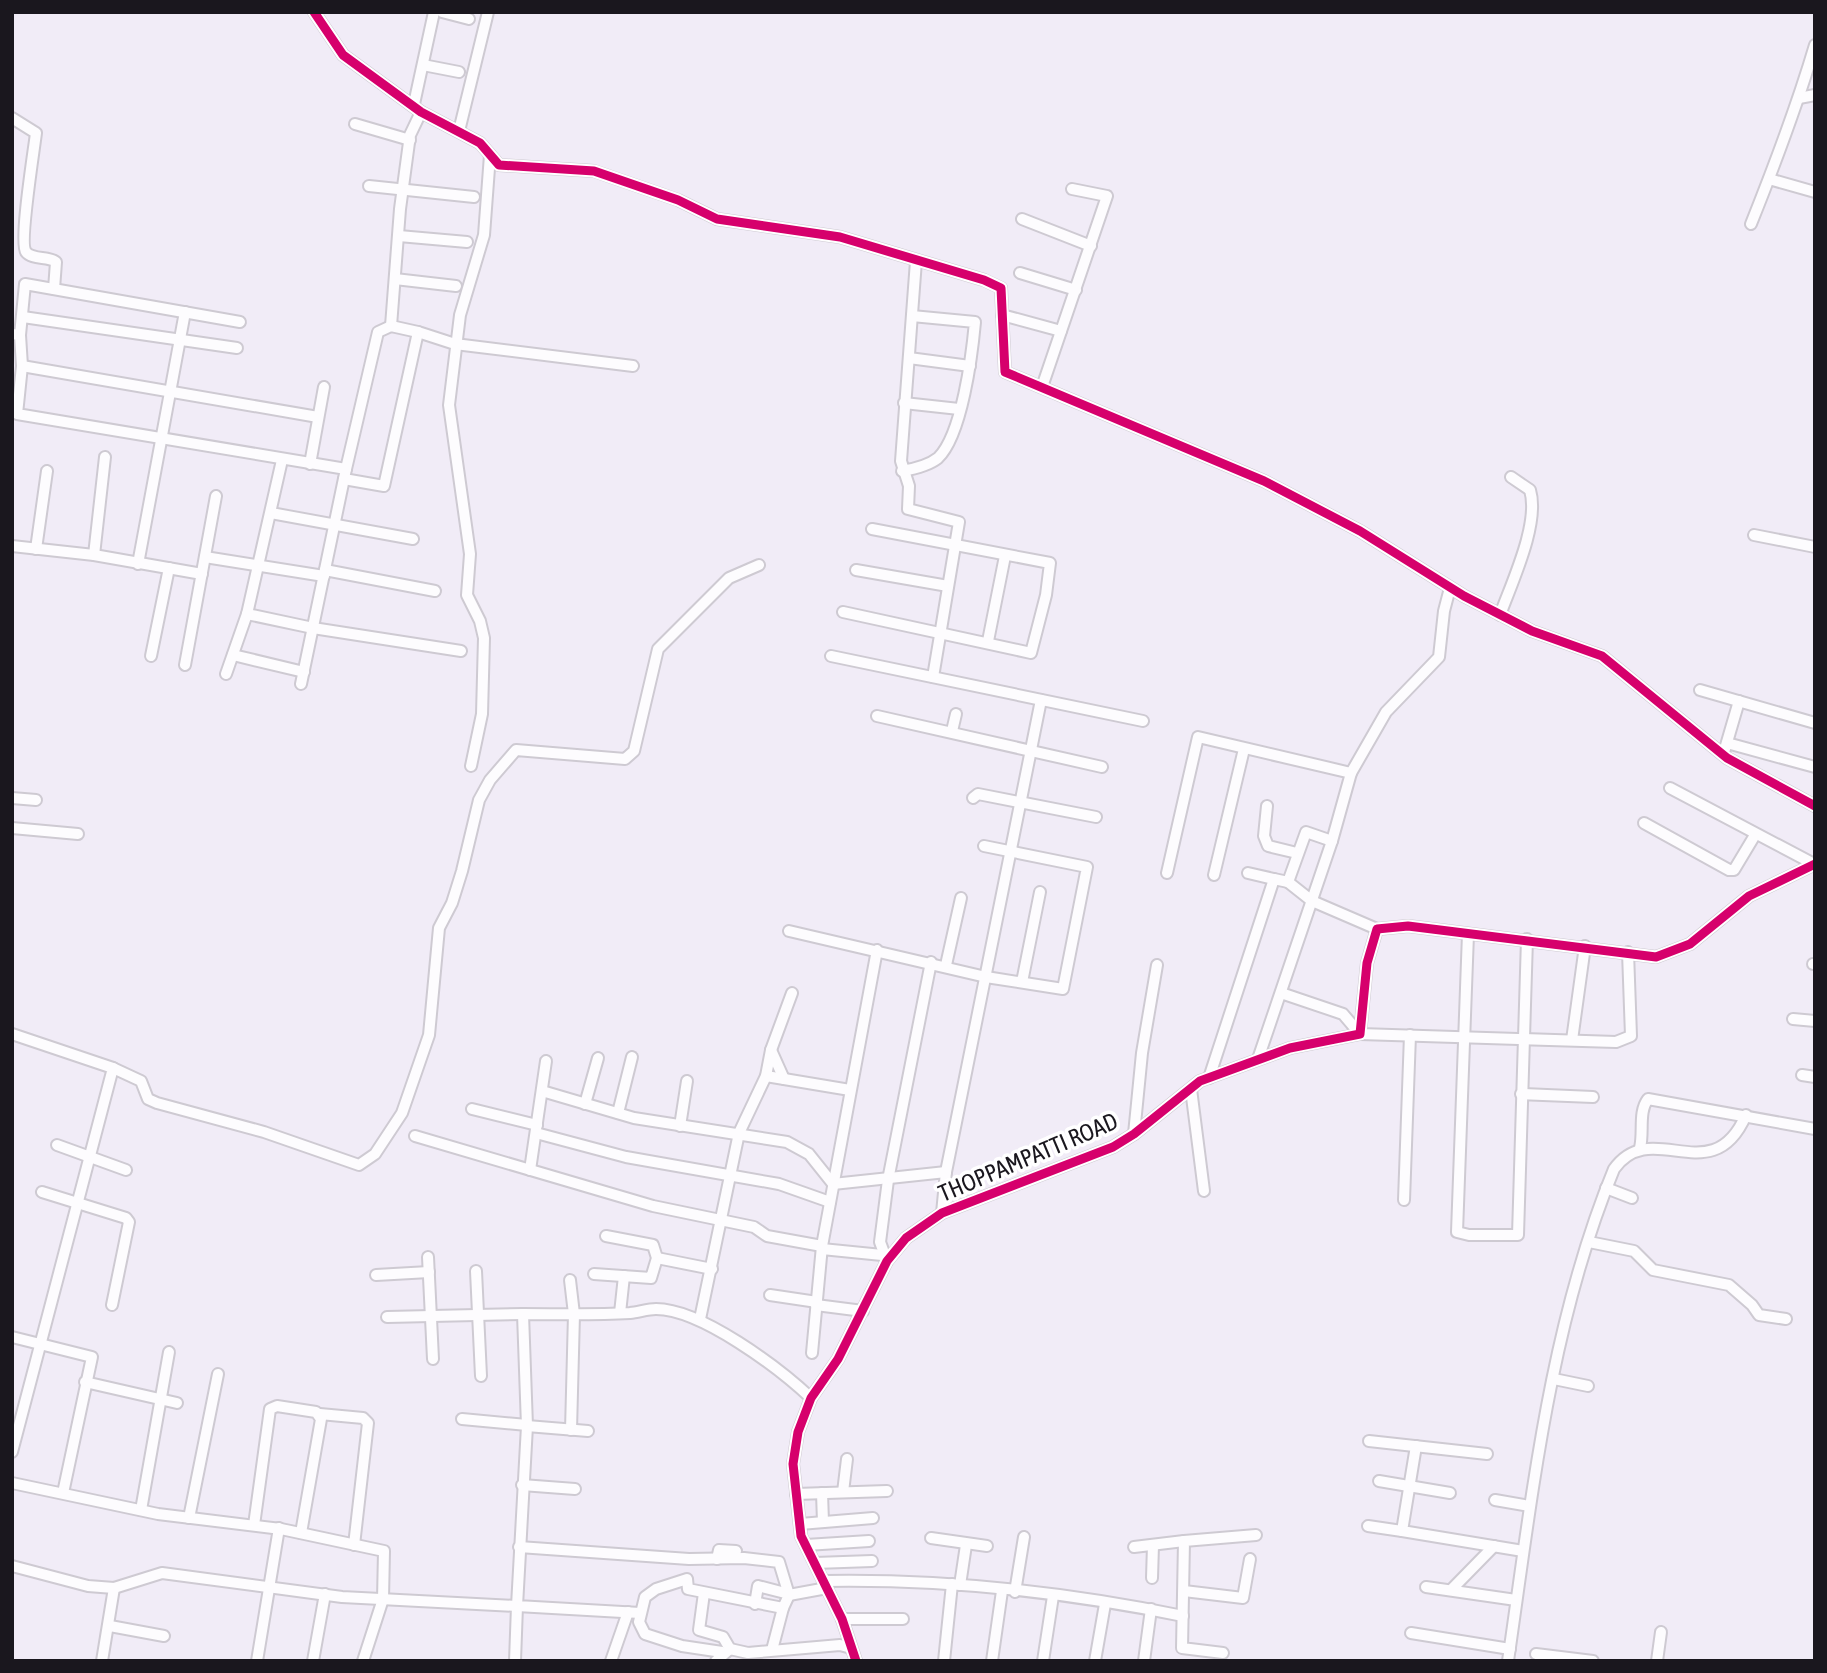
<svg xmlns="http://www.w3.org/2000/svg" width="1827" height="1673" viewBox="0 0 1827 1673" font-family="'Asap Condensed',sans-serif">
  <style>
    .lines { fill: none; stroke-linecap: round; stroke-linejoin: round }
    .minor-casing { stroke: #cecad2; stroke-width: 14 }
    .minor { stroke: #fdfcfe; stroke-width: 10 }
    .cycleway-casing { stroke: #fff; stroke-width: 13 }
    .cycleway { stroke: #d6006c; stroke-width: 9 }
    .labels { text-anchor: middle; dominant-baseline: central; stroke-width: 7; stroke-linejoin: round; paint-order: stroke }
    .street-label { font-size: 24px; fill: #1a171e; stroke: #fff }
  </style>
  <rect width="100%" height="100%" fill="#f1ecf7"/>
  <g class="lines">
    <g class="minor-casing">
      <g id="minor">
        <path d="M314,12L343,55L421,112L480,143L499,165L594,171L678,200L717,219L840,237L984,280L1001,288L1005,372L1264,481L1360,531L1464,596L1532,631L1602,656L1727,758L1815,806"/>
        <path d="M442,12L469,19"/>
        <path d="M423,65L459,72"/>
        <path d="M1799,98L1815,95"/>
        <path d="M414,104L434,12"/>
        <path d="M12,118L36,133C34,150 19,243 26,252C32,260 49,256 56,262L54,289"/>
        <path d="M355,124L410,140"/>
        <path d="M459,131L488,12"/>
        <path d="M1769,179L1815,192"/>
        <path d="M369,186L474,197"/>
        <path d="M1022,219L1091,246"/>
        <path d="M1751,224C1775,164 1797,106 1815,45"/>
        <path d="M399,236L467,242"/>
        <path d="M916,261L901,461L909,486L908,509L959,522L933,677"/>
        <path d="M1020,273L1076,290"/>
        <path d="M395,279L456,286"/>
        <path d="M1002,315L1061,331"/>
        <path d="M23,317L237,348"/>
        <path d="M391,326L400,209L410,135L421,112"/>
        <path d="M418,332L455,344L633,366"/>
        <path d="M12,334L20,335L22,366L17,414L346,469L301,684"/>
        <path d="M20,335L25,284L240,322"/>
        <path d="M909,358L970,366"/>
        <path d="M22,366L318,417"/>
        <path d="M1042,387L1107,196L1072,189"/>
        <path d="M904,403L959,409"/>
        <path d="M310,464L324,387"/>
        <path d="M902,471C914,469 928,466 938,458C962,435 972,355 975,322L912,316"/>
        <path d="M344,479L384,486L418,332L391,326L378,332L346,469"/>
        <path d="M271,513L413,539"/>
        <path d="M1754,535L1815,547"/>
        <path d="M12,546L94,555L202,574"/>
        <path d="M36,549L47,471"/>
        <path d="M94,555L105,457"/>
        <path d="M205,557L324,576"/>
        <path d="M138,564L185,312"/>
        <path d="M325,570L435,591"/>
        <path d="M856,570L948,586"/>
        <path d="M843,612L1031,653L1046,595L1050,563L872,529"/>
        <path d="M247,614L313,628L461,651"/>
        <path d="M1500,615C1512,582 1540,523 1530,490L1511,477"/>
        <path d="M988,641L1005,556"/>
        <path d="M233,655L304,672"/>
        <path d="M151,656L169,568"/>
        <path d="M831,656L1143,721"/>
        <path d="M185,665L216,496"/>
        <path d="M226,674L247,614L282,460"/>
        <path d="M1700,690L1815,723"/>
        <path d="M877,716L1102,767"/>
        <path d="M952,731L956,714"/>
        <path d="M1727,743L1815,767"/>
        <path d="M1725,749L1739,701"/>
        <path d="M471,766L482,714L484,638L480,621L467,595L470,554L449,405L460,315L484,235L490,155"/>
        <path d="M1351,773L1386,712L1439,657L1444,611L1450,588"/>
        <path d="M1670,788L1814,864"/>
        <path d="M12,798L36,800"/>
        <path d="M973,798L978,794L1096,817"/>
        <path d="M1267,806L1264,836L1268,846L1297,853"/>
        <path d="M1644,823L1729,870H1734L1755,835"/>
        <path d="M12,828L78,834"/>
        <path d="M1167,873L1198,737L1351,773L1332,841L1258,1059"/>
        <path d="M1248,873L1274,879"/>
        <path d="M1214,875L1244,749"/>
        <path d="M1288,882L1312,901L1377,929"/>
        <path d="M789,931L986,977L1063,989L1087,867L984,846"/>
        <path d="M1468,934L1457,1232L1469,1235H1518L1527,939"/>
        <path d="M1813,964H1815"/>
        <path d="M946,965L961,898"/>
        <path d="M1022,982L1040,892"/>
        <path d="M1281,993L1343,1014L1360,1034L1616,1042L1631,1036L1628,952"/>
        <path d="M1793,1019L1815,1021"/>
        <path d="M12,1034L113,1068L12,1452"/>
        <path d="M1572,1040L1585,946"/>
        <path d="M771,1050L784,1079"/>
        <path d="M113,1068L141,1081L148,1099L157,1103L264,1132L359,1165L375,1154L402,1113L429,1035L439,928L452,903L462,871L479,800L490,780L516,750L625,759L634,751L658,649L729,578L759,565"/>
        <path d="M1802,1075L1815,1077"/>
        <path d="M766,1076L850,1090"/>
        <path d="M1209,1078L1274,879L1288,882L1306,832L1332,841"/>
        <path d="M1191,1089L1204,1191"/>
        <path d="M542,1091L634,1118L787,1142L809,1154L833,1184L946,1172"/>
        <path d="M1521,1094L1593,1097"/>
        <path d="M585,1104L598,1058"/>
        <path d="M472,1109L537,1125"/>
        <path d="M618,1113L632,1057"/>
        <path d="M680,1126L687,1081"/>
        <path d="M536,1133L626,1157L779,1184L830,1202"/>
        <path d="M1134,1134L1142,1053L1157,965"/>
        <path d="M415,1136L653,1206L754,1227L767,1236L822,1246"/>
        <path d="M57,1145L126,1170"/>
        <path d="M1640,1148C1644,1132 1638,1112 1648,1099L1815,1129"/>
        <path d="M530,1170L546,1061"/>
        <path d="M1606,1188L1632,1198"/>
        <path d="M42,1192L126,1218L129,1222L112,1305"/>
        <path d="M1404,1200L1410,1035"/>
        <path d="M942,1213L946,1172L1041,700"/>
        <path d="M1589,1242L1634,1251L1653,1270L1729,1285L1752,1305L1759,1315L1786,1319"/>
        <path d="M822,1249L882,1255"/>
        <path d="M428,1257L433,1359"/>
        <path d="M657,1258L712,1269"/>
        <path d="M887,1261L880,1242L888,1180L931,962"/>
        <path d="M476,1271L481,1376"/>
        <path d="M594,1274L651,1278L657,1258L653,1245L606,1236"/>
        <path d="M376,1275L429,1272"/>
        <path d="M570,1280L574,1314L571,1430"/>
        <path d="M770,1295L817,1302"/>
        <path d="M816,1305L863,1311"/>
        <path d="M620,1313L624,1276"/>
        <path d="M387,1317L523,1314"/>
        <path d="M700,1319L739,1133L766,1076L771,1050L792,993"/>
        <path d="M12,1337L92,1357L63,1493"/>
        <path d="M812,1353L822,1246L877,950"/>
        <path d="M1554,1379L1588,1386"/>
        <path d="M85,1382L177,1403"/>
        <path d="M320,1414L363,1418L368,1423L354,1545"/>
        <path d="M462,1419L527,1425"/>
        <path d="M527,1426L588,1431"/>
        <path d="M1369,1441L1487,1454"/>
        <path d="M1416,1446L1402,1531L1523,1551"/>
        <path d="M1379,1481L1450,1493"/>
        <path d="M12,1483L158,1514L281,1529L384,1551L383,1599L363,1661"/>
        <path d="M522,1485L575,1489"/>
        <path d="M843,1492L847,1459"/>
        <path d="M822,1493L823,1522"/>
        <path d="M796,1494L887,1491"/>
        <path d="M1495,1500L1530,1506"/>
        <path d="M141,1510L169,1352"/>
        <path d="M189,1518L218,1374"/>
        <path d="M800,1524L873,1518"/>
        <path d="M254,1525L270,1409L277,1406L316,1412L321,1419L301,1533"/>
        <path d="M1368,1526L1402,1531"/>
        <path d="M931,1538L987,1546"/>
        <path d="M806,1545L869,1541"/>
        <path d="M519,1547L689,1559L744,1558L779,1562L789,1595L827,1588"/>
        <path d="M1134,1547L1184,1541"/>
        <path d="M717,1559L719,1550L736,1551"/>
        <path d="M815,1563L872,1561"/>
        <path d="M12,1566L88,1586L114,1588L162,1573L342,1597L517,1606L515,1661"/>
        <path d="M1152,1578L1153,1545"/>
        <path d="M824,1581C943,1579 1066,1592 1183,1616"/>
        <path d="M960,1585L966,1545"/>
        <path d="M1426,1587L1516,1600"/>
        <path d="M1451,1590L1494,1546"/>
        <path d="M1184,1591L1243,1598L1250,1559"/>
        <path d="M1015,1592L1024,1537"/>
        <path d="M704,1593L699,1630L723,1637L730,1649"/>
        <path d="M755,1604L758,1586L789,1594"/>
        <path d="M640,1613L517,1606L527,1426L523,1314C559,1314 594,1315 630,1313C639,1312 648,1309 656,1309C701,1309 779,1368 811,1398"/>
        <path d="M842,1619H903"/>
        <path d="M110,1626L164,1636"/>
        <path d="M1411,1633L1510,1649"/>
        <path d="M772,1650L783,1608"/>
        <path d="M722,1652L682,1646L645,1634L639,1622L645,1597L656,1589L687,1579L688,1589L783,1608L789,1595"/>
        <path d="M1223,1653L1182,1648L1184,1541L1256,1535"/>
        <path d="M1536,1654L1593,1661"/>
        <path d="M102,1661L114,1588"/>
        <path d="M257,1661L279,1528"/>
        <path d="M313,1661L325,1594"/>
        <path d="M611,1661L628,1612"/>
        <path d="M716,1661L730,1649L748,1653L840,1645L851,1648"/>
        <path d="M856,1661L842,1619L801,1536L793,1464L798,1432L811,1398L838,1359L887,1261L906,1238L942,1213L1113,1147L1134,1134L1200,1081L1290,1048L1360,1034L1367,963L1377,929L1408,926L1656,957L1690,944L1749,896L1815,864"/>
        <path d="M944,1661L952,1584"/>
        <path d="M992,1661L1002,1591"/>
        <path d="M1043,1661L1053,1596"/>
        <path d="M1095,1661L1105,1604"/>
        <path d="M1144,1661L1151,1609"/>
        <path d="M1508,1661C1532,1496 1550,1324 1614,1169C1652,1116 1712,1193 1746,1115"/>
        <path d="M1657,1661L1661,1632"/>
      </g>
    </g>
    <use href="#minor" class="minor"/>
    <g class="cycleway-casing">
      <g id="cycleway">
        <path d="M314,12L343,55L421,112L480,143L499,165L594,171L678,200L717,219L840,237L984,280L1001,288L1005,372L1264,481L1360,531L1464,596L1532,631L1602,656L1727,758L1815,806"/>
        <path d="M856,1661L842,1619L801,1536L793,1464L798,1432L811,1398L838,1359L887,1261L906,1238L942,1213L1113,1147L1134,1134L1200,1081L1290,1048L1360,1034L1367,963L1377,929L1408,926L1656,957L1690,944L1749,896L1815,864"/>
      </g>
    </g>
    <use href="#cycleway" class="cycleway"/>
  </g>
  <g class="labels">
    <g class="street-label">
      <text transform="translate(1028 1157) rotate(-23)">THOPPAMPATTI ROAD</text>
    </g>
  </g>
  <rect width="1827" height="1673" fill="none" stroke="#1a171e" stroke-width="28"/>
</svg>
